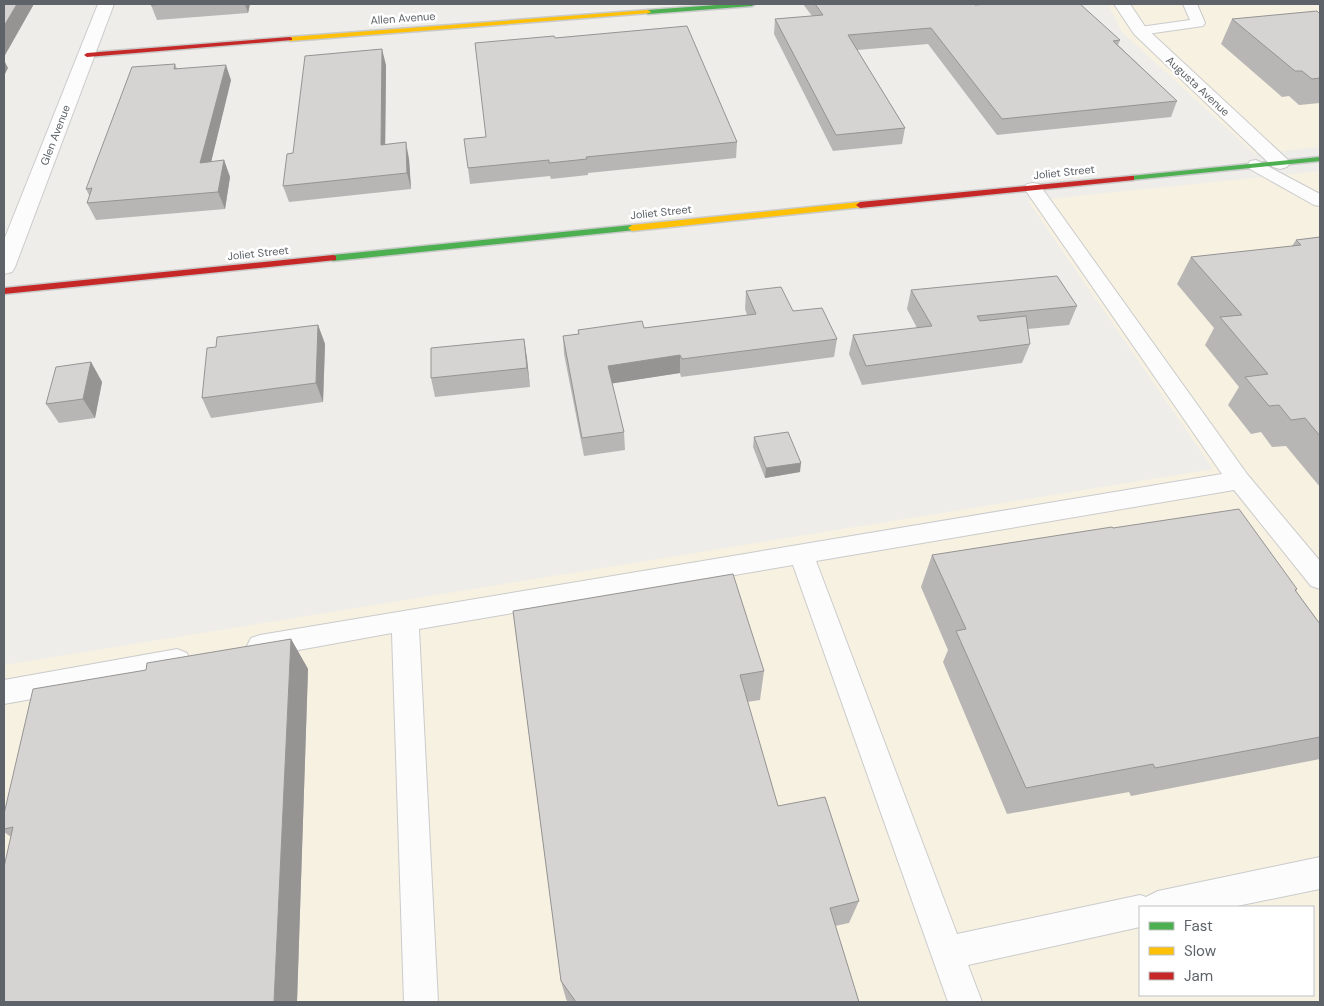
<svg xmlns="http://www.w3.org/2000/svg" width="1324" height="1006" viewBox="0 0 1324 1006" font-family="'DM Sans',sans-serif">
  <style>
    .commercial { fill: #f7f1e2; fill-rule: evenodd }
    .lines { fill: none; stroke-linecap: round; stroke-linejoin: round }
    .lane-casing { stroke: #cbcbcb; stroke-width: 2 }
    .street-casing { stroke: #cbcbcb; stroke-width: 2 }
    .fast-casing { stroke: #c9caca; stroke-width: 3 }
    .slow-casing { stroke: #c9caca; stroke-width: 3 }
    .jam-casing { stroke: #c9caca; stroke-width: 3 }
    .lane { fill: #fcfcfc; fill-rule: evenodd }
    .street { fill: #fcfcfc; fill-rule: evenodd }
    .fast { fill: #4caf50; fill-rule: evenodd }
    .slow { fill: #ffc107; fill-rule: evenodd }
    .jam { fill: #c62828; fill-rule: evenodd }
    .wall { fill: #b7b6b5 }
    .shaded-wall { fill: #959493 }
    .building { fill: #d5d4d2; stroke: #959493 }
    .labels { text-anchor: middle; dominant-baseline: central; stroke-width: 5; stroke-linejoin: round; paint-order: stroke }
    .far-street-label { font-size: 11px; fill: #5d6368; stroke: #fff }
  </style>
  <rect width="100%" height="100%" fill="#eeede9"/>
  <g class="commercial">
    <path d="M1108,4H1320V147L1255,154L1122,32Z"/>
    <path d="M1320,171V1002H4V665L1213,469L1028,201ZM1140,907H1313V995H1140Z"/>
  </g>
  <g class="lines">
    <g class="lane-casing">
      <g id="lane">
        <path d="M1183,4H1197L1205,23L1203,26L1140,35L1135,34L1133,31L1135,28L1140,27L1190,20Z"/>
        <path d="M1256,160L1320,194V206L1314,205L1250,169L1248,165L1250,161Z"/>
        <path d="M1033,183L1039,184L1247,474L1320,561V589L1311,586L1234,490L816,561L957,934L1140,895L1146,897L1158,891L1320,857V889L1232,907H1140V927L968,965L982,1002H948L793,565L419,629L438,1002H404L392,633L260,657L251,654L247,646L251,638L260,635L1222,474L1024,188L1027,184Z"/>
        <path d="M177,649L187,653L190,661L187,669L177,673L4,704V680Z"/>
      </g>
    </g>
    <g class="street-casing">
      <g id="street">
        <path d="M98,4H114L15,267L12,272L4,274V240Z"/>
        <path d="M1114,4H1130L1146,28L1287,159L1290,163L1287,167L1280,169L1273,167L1134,34Z"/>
      </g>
    </g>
    <g class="fast-casing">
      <g id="fast">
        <path d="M730,4H755L752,6L648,14L645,12L648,10Z"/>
        <path d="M1320,157V161L1131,180L1127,178L1131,176Z"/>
        <path d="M632,225L636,228L635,230L333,261L329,258L333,255Z"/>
      </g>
    </g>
    <g class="slow-casing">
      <g id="slow">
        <path d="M648,10L651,12L650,13L290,41L287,39L290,37Z"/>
        <path d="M860,202L864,205L863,207L632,231L628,228L632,225Z"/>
      </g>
    </g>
    <g class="jam-casing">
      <g id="jam">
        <path d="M290,37L292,38V40L87,57L84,55L87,53Z"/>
        <path d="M1131,176H1134V180L860,208L856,205L860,202Z"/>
        <path d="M333,255L336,256V260L4,294V288Z"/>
      </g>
    </g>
    <use href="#lane" class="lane"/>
    <use href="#street" class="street"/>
    <use href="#fast" class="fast"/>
    <use href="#slow" class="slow"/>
    <use href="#jam" class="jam"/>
  </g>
  <g class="wall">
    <path d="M151,4H250L248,13L157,20L151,5Z"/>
    <path d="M803,4H974L975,5L1120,40L1118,45L1177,101L1171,117L997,135L928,44L857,50L905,128L902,144L833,151L774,34L775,19L812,16Z"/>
    <path d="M1320,14V103L1299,105L1289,96L1282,97L1221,44L1232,19Z"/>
    <path d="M555,38L737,142L736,158L588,173V175L551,179L550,176L470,184L468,168L486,137Z"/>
    <path d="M175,64L177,69L231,80L211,162L224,160L230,177L225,209L96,220L87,203L90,197L86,189Z"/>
    <path d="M386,65L385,144L409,159L411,189L289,202L283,186Z"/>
    <path d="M1320,237V487L1286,446L1272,447L1261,432L1251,434L1228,405L1239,387L1205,345L1214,328L1177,284L1191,257L1292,246L1296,240Z"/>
    <path d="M911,290L1077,306L1069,325L1028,329L1030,344L1022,363L862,385L849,354L853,335L917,328L907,309Z"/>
    <path d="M746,291L793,311L837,339L834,357L681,377L680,373L612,383L624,432L625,450L584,456L564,354L563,336L578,334V330L644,328L747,315L745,309Z"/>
    <path d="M318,325L325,344L323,402L211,418L202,398Z"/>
    <path d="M524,339L530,387L435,397L431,378Z"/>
    <path d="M91,362L102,382L95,418L59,423L46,404Z"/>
    <path d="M754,437L800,472L765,478L753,447Z"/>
    <path d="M1113,528L1297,589L1296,591L1320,624V759L1131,796L1129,792L1007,814L943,662L948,650L921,587L932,555Z"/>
    <path d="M513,611L764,671L760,700L747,702L778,806L859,901L849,923L835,926L859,1002H568L566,999L561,981Z"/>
    <path d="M291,639L308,669L297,1002H4L11,837L4,832V814L146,670Z"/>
  </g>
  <g class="shaded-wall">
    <path d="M17,4H34L4,57V26Z"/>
    <path d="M245,4H250L248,13Z"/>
    <path d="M382,49L386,65L385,161L381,145Z"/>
    <path d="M4,60L8,68L4,76Z"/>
    <path d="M226,65L231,80L207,179L200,163Z"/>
    <path d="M406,142L409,159L411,189L407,173Z"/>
    <path d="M224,160L230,177L225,209L218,192Z"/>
    <path d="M318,325L325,344L323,402L316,383Z"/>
    <path d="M524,339L527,358L530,387L527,368Z"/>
    <path d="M680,355V373L609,384L608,366Z"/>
    <path d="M91,362L102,382L95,418L83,399Z"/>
    <path d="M801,463L800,472L765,478L766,468Z"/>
    <path d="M291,639L308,669L297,1002H274Z"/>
  </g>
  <g class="building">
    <path d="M4,4H17L4,26Z"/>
    <path d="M151,4H170L151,5Z"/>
    <path d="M815,4H974L975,5L988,4H1080L1120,40L1113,41L1177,101L1002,119L931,28L848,35L905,128L836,135L775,19L823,15Z"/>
    <path d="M1317,11L1320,14V78L1312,79L1302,71H1295L1232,19Z"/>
    <path d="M687,26L737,142L586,157L587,159L549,163V160L468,168L464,139L486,137L475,43L554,36L555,38Z"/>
    <path d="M382,49L381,145L406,142L407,173L283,186L287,154L293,153L305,56Z"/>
    <path d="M175,64L174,69L226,65L200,163L224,160L218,192L87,203L92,188L86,189L132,67Z"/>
    <path d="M1320,237V436L1305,418L1291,420L1279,405L1269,406L1245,377L1268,374L1220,317L1242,315L1191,257L1301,245L1296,240Z"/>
    <path d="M1057,276L1077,306L977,316L980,321L1026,316L1030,344L866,366L853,335L932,326L911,290Z"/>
    <path d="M781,287L793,311L822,308L837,339L682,359L680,355L608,366L624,432L582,438L563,336L579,334L578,330L642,321L644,328L756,314L746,291Z"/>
    <path d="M318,325L316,383L202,398L207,348L216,347L217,337Z"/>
    <path d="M524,339L527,368L431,378V348Z"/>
    <path d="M91,362L83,399L46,404L56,367Z"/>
    <path d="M788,432L801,463L766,468L754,437Z"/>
    <path d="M1239,509L1297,589L1295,590L1320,624V737L1155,768L1153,764L1026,788L956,631L966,629L932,555L1112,527L1113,528Z"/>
    <path d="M733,574L764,671L740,675L778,806L825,797L859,901L830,908L859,1002H576L561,981L513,611Z"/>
    <path d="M291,639L274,1002H4V867L13,827L4,829V814L33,689L146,670L147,663Z"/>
  </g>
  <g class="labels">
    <g class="far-street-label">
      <text transform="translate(403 18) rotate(-4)">Allen Avenue</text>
      <text transform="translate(1198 86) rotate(43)">Augusta Avenue</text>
      <text transform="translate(55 135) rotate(-69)">Glen Avenue</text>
      <text transform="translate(1064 172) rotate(-6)">Joliet Street</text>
      <text transform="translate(661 212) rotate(-6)">Joliet Street</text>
      <text transform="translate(258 253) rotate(-6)">Joliet Street</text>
    </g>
  </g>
  <rect width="1324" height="1006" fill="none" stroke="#5d6368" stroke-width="10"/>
  <rect x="1139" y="906" width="175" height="90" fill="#ffffff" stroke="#bec1c3"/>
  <rect x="1149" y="922" width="25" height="8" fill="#4caf50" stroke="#bec1c3"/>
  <text x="1184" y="931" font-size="15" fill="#5d6368">Fast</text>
  <rect x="1149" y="947" width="25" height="8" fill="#ffc107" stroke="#bec1c3"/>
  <text x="1184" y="956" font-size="15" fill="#5d6368">Slow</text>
  <rect x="1149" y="972" width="25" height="8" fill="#c62828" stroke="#bec1c3"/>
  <text x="1184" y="981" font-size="15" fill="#5d6368">Jam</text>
</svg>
